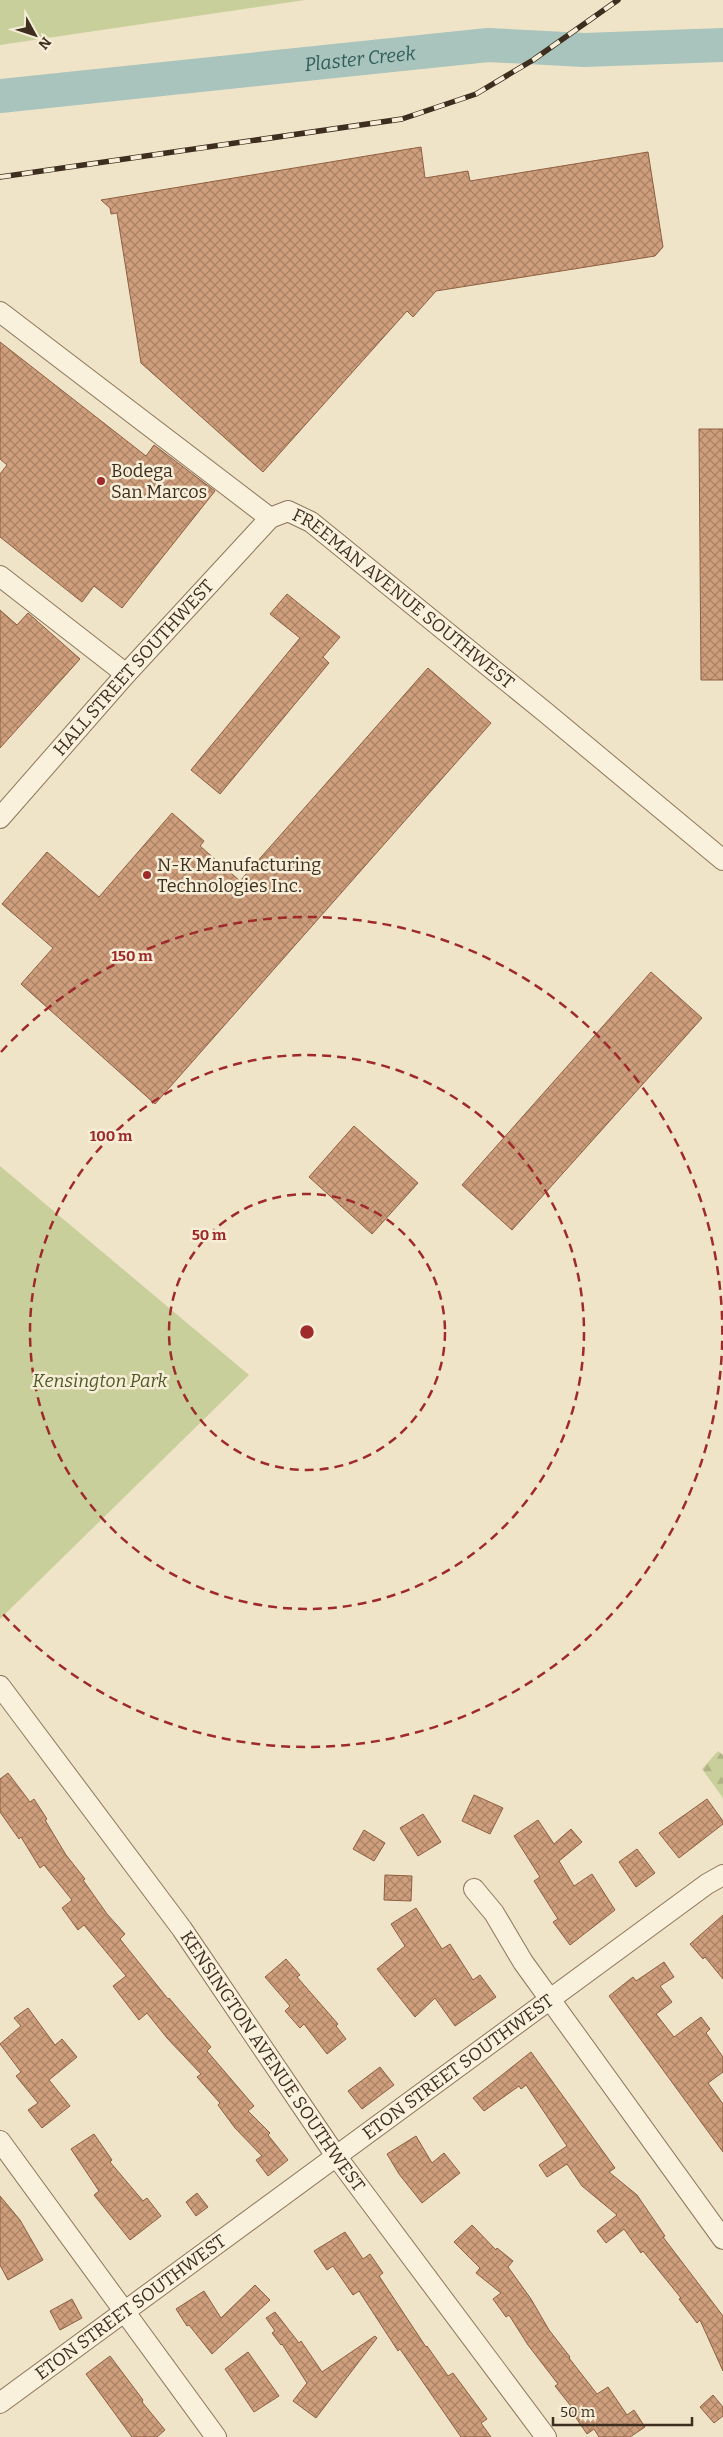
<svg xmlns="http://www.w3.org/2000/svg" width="723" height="2437" viewBox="0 0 723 2437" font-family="Bitter,serif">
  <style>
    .forest { fill: url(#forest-firs) }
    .park { fill: #c9cf9b }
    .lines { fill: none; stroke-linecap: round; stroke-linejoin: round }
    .river { stroke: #a9c4bc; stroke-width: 34 }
    .building { fill: url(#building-cross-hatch); stroke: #8d5f41 }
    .minor-casing { stroke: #8d765c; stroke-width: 22 }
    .minor { stroke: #faf1dc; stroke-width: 20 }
    .rail-casing { stroke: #3d2e20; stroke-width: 5.5 }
    .rail { stroke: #f7eed8; stroke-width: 4; stroke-dasharray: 11; stroke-linecap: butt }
    .ring { fill: none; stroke: #9e2a2b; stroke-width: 2.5; stroke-dasharray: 9 6 }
    .poi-dot { fill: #9e2a2b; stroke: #f7eed8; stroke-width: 2 }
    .labels { text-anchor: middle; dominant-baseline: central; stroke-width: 5; stroke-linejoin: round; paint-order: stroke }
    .poi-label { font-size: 18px; fill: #3d2e20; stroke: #f7eed8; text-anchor: start }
    .street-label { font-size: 18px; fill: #3d2e20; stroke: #f7eed8 }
    .park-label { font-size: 18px; font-style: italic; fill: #4d5a26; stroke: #f7eed8 }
    .water-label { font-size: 19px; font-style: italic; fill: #2f5d5a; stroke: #f7eed8 }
    .centre { fill: #9e2a2b; stroke: #f7eed8; stroke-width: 2.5 }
    .ring-label { font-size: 15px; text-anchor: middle; font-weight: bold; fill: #9e2a2b; stroke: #f7eed8; stroke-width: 5; stroke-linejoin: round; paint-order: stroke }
  </style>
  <defs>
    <pattern id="forest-firs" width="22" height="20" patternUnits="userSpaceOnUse" patternTransform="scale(1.25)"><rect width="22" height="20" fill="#c9cf9b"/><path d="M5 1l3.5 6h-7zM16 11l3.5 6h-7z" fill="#aeb285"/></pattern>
    <pattern id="building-cross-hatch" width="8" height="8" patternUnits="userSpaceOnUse" patternTransform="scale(1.25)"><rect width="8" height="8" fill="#cf9f7d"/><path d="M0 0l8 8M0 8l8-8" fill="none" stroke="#a98266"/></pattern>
  </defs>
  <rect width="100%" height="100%" fill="#f0e4c8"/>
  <path class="forest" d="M718,1751L723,1755V1798L702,1769Z"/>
  <g class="park">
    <path d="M0,0H305L0,45Z"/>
    <path d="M0,1166L249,1375L0,1619Z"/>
  </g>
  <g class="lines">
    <path class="river" id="s1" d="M0,96L488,45L584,50L723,45"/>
  </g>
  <g class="building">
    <path d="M421,147L425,178L468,171L470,181L648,152L663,247L655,256L436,291L413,317L407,311L263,472L141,363L117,213L111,214L110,208L101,200Z"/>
    <path d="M0,342L146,456L154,445L215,491L122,608L94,586L82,602L0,537V474L7,465L0,459Z"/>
    <path d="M699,429H723V680H701Z"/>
    <path d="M287,594L340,637L323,657L329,663L220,794L191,770L300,638L270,614Z"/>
    <path d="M0,610L17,625L28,613L80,659L0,748Z"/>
    <path d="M428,668L491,723L155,1104L21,984L53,948L2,904L47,852L99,897L172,813L204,841L200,846L240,881Z"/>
    <path d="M651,972L702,1018L512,1230L462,1185Z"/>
    <path d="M354,1126L418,1183L372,1234L309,1177Z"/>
    <path d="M8,1773L30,1802L34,1799L47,1819L45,1820L66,1855L85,1879L83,1880L107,1914L125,1934L120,1939L168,1999L169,1998L211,2047L207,2051L254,2106L248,2111L270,2133L268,2135L288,2160L268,2176L256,2160L262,2156L235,2128L218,2105L220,2103L197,2077L201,2074L167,2038L147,2013L139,2020L113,1986L126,1976L84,1925L78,1930L62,1908L72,1900L44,1865L40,1868L21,1837L19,1839L0,1812V1779Z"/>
    <path d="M474,1795L503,1808L490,1834L462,1821Z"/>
    <path d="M707,1799L723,1821V1824L679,1858L659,1833Z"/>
    <path d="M423,1814L441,1842L418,1856L400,1828Z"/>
    <path d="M538,1820L554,1844L571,1829L582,1842L559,1861L574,1886L592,1874L615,1910L570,1945L553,1922L558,1919L534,1881L540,1877L514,1836Z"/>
    <path d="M364,1830L385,1843L374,1861L353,1849Z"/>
    <path d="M637,1849L655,1873L636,1887L619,1862Z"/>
    <path d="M385,1875L412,1876L411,1901L384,1900Z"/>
    <path d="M416,1908L442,1949L450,1944L473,1980L480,1975L496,1997L455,2026L435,1998L415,2017L377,1969L405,1946L391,1924Z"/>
    <path d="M723,1915V1979L705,1957L703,1959L690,1944Z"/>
    <path d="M286,1959L300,1975L297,1977L338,2024L336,2026L346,2039L327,2054L304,2024L300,2028L285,2011L290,2006L265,1977Z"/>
    <path d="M664,1962L674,1977L660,1986L672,2002L656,2014L674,2037L701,2017L710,2029L706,2033L723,2057V2072L708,2083L723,2104V2152L609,1996L633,1977L636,1981Z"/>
    <path d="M28,2008L55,2045L62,2039L77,2057L49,2080L70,2106L42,2128L28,2110L38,2103L16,2076L21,2072L0,2044L21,2026L14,2018Z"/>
    <path d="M531,2052L615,2168L609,2172L637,2195L665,2236L663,2237L723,2316V2371L700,2320L697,2323L679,2299L681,2298L643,2251L641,2253L624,2229L606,2243L597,2231L617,2215L582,2186L567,2164L547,2177L539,2165L567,2146L526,2085L521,2089L519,2086L484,2111L473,2098Z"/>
    <path d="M380,2067L394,2085L362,2109L348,2091Z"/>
    <path d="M94,2134L112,2160L110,2162L143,2201L147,2198L161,2216L130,2240L94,2195L99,2191L71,2149Z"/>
    <path d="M416,2136L432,2163L444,2153L460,2173L422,2203L399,2174L387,2154Z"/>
    <path d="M197,2193L208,2207L196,2216L186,2202Z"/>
    <path d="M0,2196L20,2220L43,2260L8,2280L0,2265Z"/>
    <path d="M472,2225L496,2250L497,2248L513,2261L508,2267L531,2299L549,2330L570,2357L569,2358L597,2394L608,2387L627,2415L634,2410L645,2427L630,2437H599L594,2429L587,2434L572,2412L574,2410L555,2386L558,2384L528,2345L509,2315L506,2317L493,2299L501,2293L476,2273L480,2268L454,2242Z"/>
    <path d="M345,2232L363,2259L370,2254L383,2273L379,2276L426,2347L427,2346L448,2376L453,2373L487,2419L481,2423L491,2437H461L400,2349L398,2351L359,2291L353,2295L333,2266L327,2270L314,2251Z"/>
    <path d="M255,2285L270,2300L212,2354L189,2325L187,2326L176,2309L204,2291L221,2318Z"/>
    <path d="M72,2299L82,2318L60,2330L50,2311Z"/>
    <path d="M275,2312L299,2343L301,2341L322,2372L375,2336L377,2338L316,2418L293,2401L307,2383L282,2344L281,2345L272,2333L275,2331L266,2318Z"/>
    <path d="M248,2352L279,2396L254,2412L225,2369Z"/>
    <path d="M110,2356L143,2400L142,2402L165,2430L157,2437H132L86,2374Z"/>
    <path d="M713,2395L723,2407V2416L714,2423L700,2407Z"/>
  </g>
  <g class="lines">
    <g class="minor-casing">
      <g id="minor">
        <path d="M0,312L270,518"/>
        <path d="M0,576L126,674"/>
        <path id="s2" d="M0,818L126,674L270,518L288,511L311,522L545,712L723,860"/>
        <path id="s3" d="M0,1686L182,1929L336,2156L546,2437"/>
        <path d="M474,1889L494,1913L523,1962L723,2239"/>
        <path d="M0,2141L216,2437"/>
        <path id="s4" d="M0,2403L707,1884L723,1875"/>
      </g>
    </g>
    <use href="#minor" class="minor"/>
    <g class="rail-casing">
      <path id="rail" d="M0,177L402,119L476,94L533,60L618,0"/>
    </g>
    <use href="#rail" class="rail"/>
  </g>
  <g class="ring">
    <circle cx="307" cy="1332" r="138"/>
    <circle cx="307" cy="1332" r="277"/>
    <path d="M1 1052A415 415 0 1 1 1 1612"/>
  </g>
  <g class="poi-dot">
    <circle cx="101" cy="481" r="5"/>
    <circle cx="147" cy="875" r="5"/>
  </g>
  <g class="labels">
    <g class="poi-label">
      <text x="111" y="471">Bodega<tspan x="111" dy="21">San Marcos</tspan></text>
      <text x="157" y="865">N-K Manufacturing<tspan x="157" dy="21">Technologies Inc.</tspan></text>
    </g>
    <g class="street-label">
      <text stroke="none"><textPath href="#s2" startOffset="568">FREEMAN AVENUE SOUTHWEST</textPath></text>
      <text stroke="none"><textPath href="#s2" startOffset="201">HALL STREET SOUTHWEST</textPath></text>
      <text stroke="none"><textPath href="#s3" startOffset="464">KENSINGTON AVENUE SOUTHWEST</textPath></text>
      <text stroke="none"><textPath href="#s4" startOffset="568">ETON STREET SOUTHWEST</textPath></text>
      <text stroke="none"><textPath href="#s4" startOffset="162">ETON STREET SOUTHWEST</textPath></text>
    </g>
    <g class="park-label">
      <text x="100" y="1381">Kensington Park</text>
    </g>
    <g class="water-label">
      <text stroke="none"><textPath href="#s1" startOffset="362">Plaster Creek</textPath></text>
    </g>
  </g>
  <circle cx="307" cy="1332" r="8" class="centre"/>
  <g class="ring-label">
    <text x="132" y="961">150 m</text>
    <text x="111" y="1141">100 m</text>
    <text x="209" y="1240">50 m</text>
  </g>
  <g transform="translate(35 35) rotate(130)" stroke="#f7eed8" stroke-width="4" paint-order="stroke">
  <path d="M0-4L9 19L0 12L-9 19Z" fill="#3d2e20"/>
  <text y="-8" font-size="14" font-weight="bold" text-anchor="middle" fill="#3d2e20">N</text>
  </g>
  <path d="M553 2417v8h139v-8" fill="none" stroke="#3d2e20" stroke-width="2.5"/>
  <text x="560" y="2417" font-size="15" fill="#3d2e20" stroke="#f7eed8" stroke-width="4" paint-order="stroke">50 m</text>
</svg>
